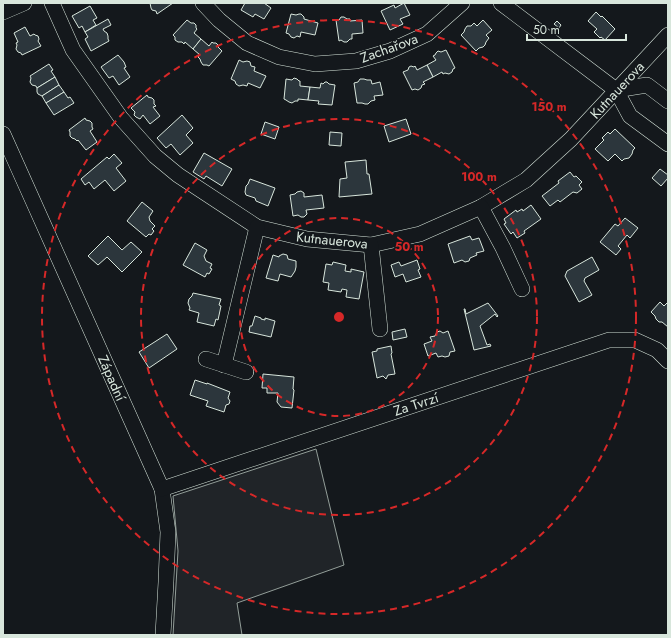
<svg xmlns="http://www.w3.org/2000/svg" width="671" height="638" viewBox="0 0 671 638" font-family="Jost,sans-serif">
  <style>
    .green { fill: #202428; stroke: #939e99 }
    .building { fill: #2c363c; stroke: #d8e6dc }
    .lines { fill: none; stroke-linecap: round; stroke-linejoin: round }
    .minor-casing { stroke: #d8e6dc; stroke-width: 16 }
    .minor { stroke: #14181c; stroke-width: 15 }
    .ring { fill: none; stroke: #d62828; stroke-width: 2; stroke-dasharray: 7 5 }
    .labels { text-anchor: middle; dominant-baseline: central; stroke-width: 3; stroke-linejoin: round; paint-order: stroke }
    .street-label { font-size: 14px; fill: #d8e6dc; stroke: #14181c }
    .centre { fill: #d62828; stroke: #14181c; stroke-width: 2 }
    .ring-label { font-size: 12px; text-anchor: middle; font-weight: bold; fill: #d62828; stroke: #14181c; stroke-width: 3; stroke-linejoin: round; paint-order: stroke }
  </style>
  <rect width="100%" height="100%" fill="#14181c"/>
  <path class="green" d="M316,449L344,565L237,603L242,635H173L178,551L173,496Z"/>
  <g class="building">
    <path d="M150,3H173L157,14L156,11L152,10L151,8Z"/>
    <path d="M245,3H264L271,8L264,19L255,14L253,17L241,10Z"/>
    <path d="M404,3L410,15L400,19L403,24L390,30L381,11L394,5L395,8Z"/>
    <path d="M90,6L97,18L93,20L96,25L85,32L82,26L79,28L72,16Z"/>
    <path d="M596,12L601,17L602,16L615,29L605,40L601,37L600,38L594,32L597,29L588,21Z"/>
    <path d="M291,14L296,15L299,14H301L304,17V19L318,23L315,35L301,32L300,37L297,36L294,38L291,37L289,34L286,33Z"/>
    <path d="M341,17H344L347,19H350V21L362,20L363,33L352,34V39H350L347,42H344L341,40L339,41L336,20H339Z"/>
    <path d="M108,19L111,25L103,29L104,31L107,33L108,36V39L109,41L91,51L85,39L88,37L85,32Z"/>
    <path d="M187,20L191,23H194L196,25V28L197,29L194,33L201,39L193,49L185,42L184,44L182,42H178L175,40V37L173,35Z"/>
    <path d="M483,20L492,30L486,35L489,38L486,42L485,45L483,47L479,48L476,51L461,35L464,32L465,29L467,26H471L474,23L477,26Z"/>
    <path d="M557,21L561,25L559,28L554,24Z"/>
    <path d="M25,27L30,36L34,34L35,35L38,36L39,39L38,41L41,46L22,55L21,53L18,52L16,49L17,45L16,43L18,42L14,33Z"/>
    <path d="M201,39L209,46L212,42L213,43H216L218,45V47L222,51L209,66L207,65H203L201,62L200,59L198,57L200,55L193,49Z"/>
    <path d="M446,50L455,68L453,69L452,72L449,74L445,73L443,74L442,72L433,77L427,65L436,60L433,56L435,55L436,53L438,51L441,52Z"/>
    <path d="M118,55L124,62L126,67L124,68L130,77L119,85L113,76L109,78L101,67Z"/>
    <path d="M239,60L243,62L247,61L250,62L251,66L255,67L254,71L266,76L260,88L248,83L247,86L243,85L239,86L236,84L235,81L231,79Z"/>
    <path d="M49,64L53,70L51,71L55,77L37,88L36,86L32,85L30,82L31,78L30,76Z"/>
    <path d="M427,65L433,77L423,82L425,84L422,85L421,88L418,90L415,89L412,90L403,72L408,70L409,67L411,66L414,67L415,66L417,70Z"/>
    <path d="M55,77L59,85L42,96L38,94L37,92V88Z"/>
    <path d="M294,78L297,79L299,81H300V86L310,87L308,100L298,99V101H295L292,103L289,102L286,100L284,99L286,79L292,80Z"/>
    <path d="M360,79H364L367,80H371L372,84L380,82L383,95L374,96L375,100L371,101L368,104H365L362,103H357L354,83L358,82Z"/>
    <path d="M325,82H327L329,84L335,85L332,105L318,104L319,101L308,100L310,87L320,88L321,83L323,84Z"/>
    <path d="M59,85L64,92L46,103L42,96Z"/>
    <path d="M64,92L68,98L70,97L74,103L54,115L46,103Z"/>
    <path d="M147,95L148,97L152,98L154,100V104L156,106L153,107L160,116L150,124L143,115L140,119L136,117L134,115L135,112L131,108Z"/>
    <path d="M182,115L193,128L186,135L193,143L180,155L171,144L166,148L157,138Z"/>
    <path d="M85,118L86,120L90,121L92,123V127L93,129L90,131L97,142L86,150L78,140L77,141L75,139L72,138L70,136V132L69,130Z"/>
    <path d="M406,119L411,134L389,142L384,126Z"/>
    <path d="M265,122L279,127L275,139L261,134Z"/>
    <path d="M615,129L635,148L633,150L632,154L629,158L624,159L622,161L615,154L608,161L595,149L604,140L602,138L608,132L610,134Z"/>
    <path d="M330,132L342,133L341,146L329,145Z"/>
    <path d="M204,153L232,169L222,186L206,176L204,179L193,172Z"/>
    <path d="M114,154L122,163L116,168L126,181L114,191L105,180L94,189L89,182L85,185L81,179L107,157L109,159Z"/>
    <path d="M366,160L367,174H369L372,194L339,197L340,179L347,178L345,162Z"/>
    <path d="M660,169L668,175V178L661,186L652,178Z"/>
    <path d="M570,172L574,177L576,176L582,182L579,185L582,189L577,193L573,192L560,202L558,200L550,206L542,196L559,183L558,181Z"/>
    <path d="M250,179L275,188L268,206L256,201L255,198L246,195L245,192L246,186L248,184Z"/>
    <path d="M301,191L304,193V197L322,195L324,208L306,210L307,214L304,217H301L298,215L293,216L290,195L295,194L297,192Z"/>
    <path d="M142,202L153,211L149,217L150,221L155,226L152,229L154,231L151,235L149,234L146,237L127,221Z"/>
    <path d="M531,205L541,219L524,231L525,233L517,238L513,232L511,234L504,224L506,223L504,219L516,210L517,212L522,209L523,211Z"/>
    <path d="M625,218L638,228L630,238L627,235L618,246L621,249L616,255L600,242L615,224L618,226Z"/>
    <path d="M108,236L122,250L131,242L142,252L122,272L107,257L98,265L88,256Z"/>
    <path d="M470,236L472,240L479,238L484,251L476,253L477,255L470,258L469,261L465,262L462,260L454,263L448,244Z"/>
    <path d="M195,243L207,250L204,256L206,261L212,264L210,268L212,269L209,274L207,273L205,277L183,265Z"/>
    <path d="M283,254L287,255L288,259L296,261V267L295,271L291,277L280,274L278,281L266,278L273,255L279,257V256Z"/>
    <path d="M592,257L599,270L585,278L584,281L592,295L579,302L565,276L567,271Z"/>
    <path d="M417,260L420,269L418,270L421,277L406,282L403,274L395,277L391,265L399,262L401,266Z"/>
    <path d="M333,262L346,265L345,271L351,272V269L364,272L359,299L346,297L347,290L342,289L341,292L328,290L329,283L323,282L326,264L332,265Z"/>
    <path d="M193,293L221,299L219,305L221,306L218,320L216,319L214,326L197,322L199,313L189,310L190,308L188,303L189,299L192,296Z"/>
    <path d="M660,302L664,306L668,302V327L662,322H659L656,319L655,316L651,312Z"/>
    <path d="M488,303L498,316L497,317L495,314L480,326L487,345L490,344L491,346L474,350L464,309H465L466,314Z"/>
    <path d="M255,316L261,318V319L265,320V318L275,321L271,337L249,332L250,326H252Z"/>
    <path d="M405,329L407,337L393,340L392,332Z"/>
    <path d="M440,331L443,333L448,331L455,351L450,352L449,356L445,357L442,356L438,357L436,353L428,356L424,344L432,341L430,337L435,336L437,332Z"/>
    <path d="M167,334L177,349L149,368L139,352Z"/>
    <path d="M391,346L392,353L391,354L395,374L388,375L386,379L383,376L377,378L372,352L377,351V349Z"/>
    <path d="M263,374L294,377L293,389L294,390L292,408L281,407L277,402L278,393H267V388H262Z"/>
    <path d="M195,380L207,384V383L230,392L228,398L230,401L229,404L226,405L224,412L206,406L208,401L190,395Z"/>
  </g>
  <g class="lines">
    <g class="minor-casing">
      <g id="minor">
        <path d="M52,3L73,50L121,118L155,156L178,175L257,227L307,239L371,245L420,234L481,207L526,180L571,139L668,35"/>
        <path d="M203,3L219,20L247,43L279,57L315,64L356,61L390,51L427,34L462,3"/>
        <path d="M501,3L616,90L630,116L668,144"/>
        <path d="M3,12L24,3"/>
        <path d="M616,90L647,85L668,101"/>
        <path d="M3,134L162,489L168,532L166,582L163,635"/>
        <path d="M481,207L503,248L522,289"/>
        <path d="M371,245L380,329"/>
        <path d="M206,359L246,372"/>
        <path d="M224,365L257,227"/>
        <path d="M162,489L609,340H635L657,350L668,361"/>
      </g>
    </g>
    <use href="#minor" class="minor"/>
  </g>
  <g class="ring">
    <circle cx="339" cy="317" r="99"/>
    <circle cx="339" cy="317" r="198"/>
    <circle cx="339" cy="317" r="297"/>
  </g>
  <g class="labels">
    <g class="street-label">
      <text transform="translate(389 48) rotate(-20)">Zachařova</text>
      <text transform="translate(617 90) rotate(-47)">Kutnauerova</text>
      <text transform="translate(332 240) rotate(6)">Kutnauerova</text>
      <text transform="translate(112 378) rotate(66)">Západní</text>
      <text transform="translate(416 404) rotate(-18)">Za Tvrzí</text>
    </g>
  </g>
  <circle cx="339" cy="317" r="6" class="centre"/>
  <g class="ring-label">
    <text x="549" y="111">150 m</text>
    <text x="479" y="181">100 m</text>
    <text x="409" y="251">50 m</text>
  </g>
  <rect width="671" height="638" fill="none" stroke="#d8e6dc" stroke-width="8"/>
  <path d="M527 34v6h99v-6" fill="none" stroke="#d8e6dc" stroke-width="2"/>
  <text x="533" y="34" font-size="12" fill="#d8e6dc" stroke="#14181c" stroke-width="3" paint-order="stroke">50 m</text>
</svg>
